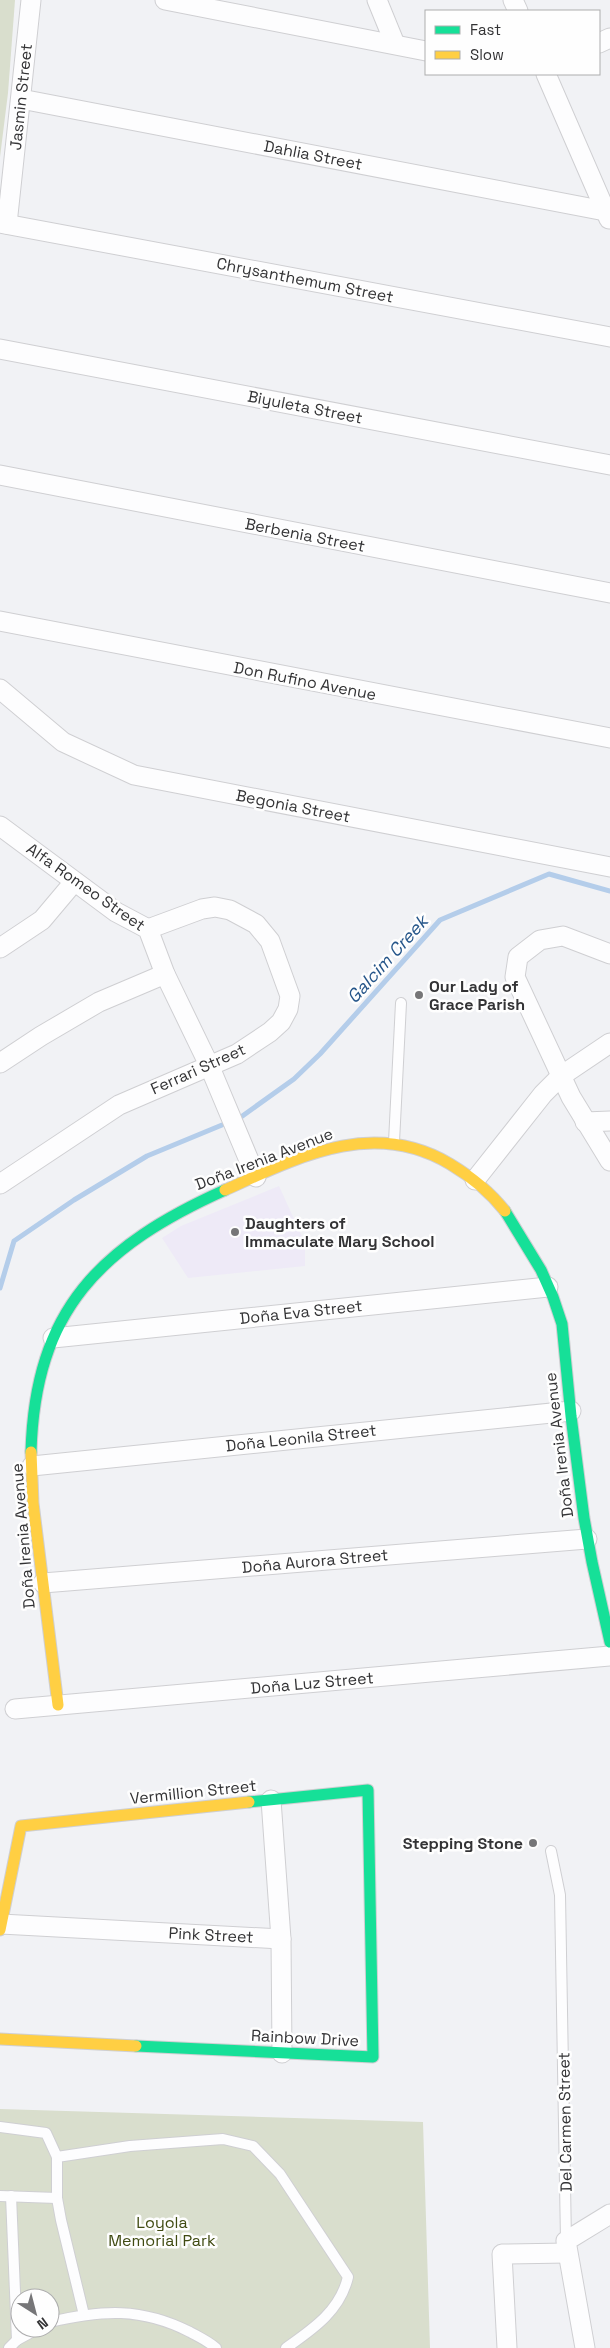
<svg xmlns="http://www.w3.org/2000/svg" width="610" height="2348" viewBox="0 0 610 2348" font-family="'Space Grotesk',sans-serif">
  <style>
    .education { fill: #eeeaf7 }
    .green { fill: #d9decd; fill-rule: evenodd }
    .lines { fill: none; stroke-linecap: round; stroke-linejoin: round }
    .stream { stroke: #b4cdea; stroke-width: 5 }
    .lane-casing { stroke: #cfcfd2; stroke-width: 12 }
    .street-casing { stroke: #cfcfd2; stroke-width: 21 }
    .fast-casing { stroke: #cfcfd2; stroke-width: 13 }
    .slow-casing { stroke: #cfcfd2; stroke-width: 13 }
    .lane { stroke: #fdfdfe; stroke-width: 10 }
    .street { stroke: #fdfdfe; stroke-width: 19 }
    .fast { stroke: #16e098; stroke-width: 11 }
    .slow { stroke: #ffcf43; stroke-width: 11 }
    .poi-dot { fill: #767678; stroke: #fefefe; stroke-width: 2 }
    .labels { text-anchor: middle; dominant-baseline: central; stroke-width: 5; stroke-linejoin: round; paint-order: stroke }
    .street-label { font-size: 16px; fill: #333335; stroke: #fefefe }
    .poi-label { font-size: 16px; font-weight: bold; fill: #333335; stroke: #fefefe; text-anchor: start }
    .park-label { font-size: 16px; fill: #404b12; stroke: #fefefe }
    .water-label { font-size: 18px; font-style: italic; fill: #255589; stroke: #fefefe }
  </style>
  <rect width="100%" height="100%" fill="#f1f2f5"/>
  <path class="education" d="M279,1186L305,1243V1266L188,1278L162,1238L181,1226Z"/>
  <g class="green">
    <path d="M0,0H15L8,93L0,157Z"/>
    <path d="M0,2109L423,2122L430,2348H0ZM20,2298H50V2328H20Z"/>
  </g>
  <g class="lines">
    <g class="stream">
      <path d="M241,1117L294,1079L320,1054L440,920L549,874L610,891"/>
      <path d="M0,1288L14,1241L74,1200L147,1156L222,1125"/>
    </g>
    <g class="lane-casing">
      <g id="lane">
        <path d="M394,1142L401,1003"/>
        <path d="M551,1851L560,1895L566,2241"/>
        <path d="M0,2127L46,2133L57,2157"/>
        <path d="M0,2196L57,2198"/>
        <path d="M11,2196L17,2340"/>
        <path d="M84,2315L61,2220L57,2198V2157L130,2146L223,2139L253,2146L280,2174L348,2277C340,2311 313,2329 286,2348"/>
        <path d="M50,2322C102,2310 141,2307 190,2332C199,2337 208,2341 216,2348"/>
        <path d="M9,2348L17,2340L39,2328"/>
      </g>
    </g>
    <g class="street-casing">
      <g id="street">
        <path d="M165,0L426,51"/>
        <path d="M377,0L395,44"/>
        <path d="M513,0L518,11"/>
        <path d="M599,43L610,38"/>
        <path d="M546,74L609,219"/>
        <path d="M21,99L605,211"/>
        <path d="M0,223L610,337"/>
        <path d="M7,224L31,0"/>
        <path d="M0,349L610,465"/>
        <path d="M0,475L610,593"/>
        <path d="M0,621L610,738"/>
        <path d="M0,689L63,742L134,775L610,867"/>
        <path d="M0,826L116,912L148,929L165,974L209,1065L256,1177"/>
        <path d="M0,948L42,920L74,882"/>
        <path d="M610,954L563,936L540,940L518,957L515,977L571,1097L610,1161"/>
        <path d="M0,1063L41,1036L99,1002L165,974"/>
        <path d="M585,1122L610,1121"/>
        <path d="M475,1180L543,1094L561,1076L610,1043"/>
        <path d="M0,1184L119,1105L237,1054L270,1032L281,1022L288,1009L290,996L270,941L256,924L230,910L215,907L202,909L148,929"/>
        <path d="M53,1338L548,1287"/>
        <path d="M32,1466L571,1411"/>
        <path d="M43,1583L587,1539"/>
        <path d="M15,1709L610,1656"/>
        <path d="M271,1800L281,1939L282,2053"/>
        <path d="M1,1924L281,1939"/>
        <path d="M507,2348L502,2254L567,2253"/>
        <path d="M585,2348L566,2241L610,2214"/>
      </g>
    </g>
    <g class="fast-casing">
      <g id="fast">
        <path d="M505,1211L541,1270L553,1297L562,1324L571,1416L584,1518L592,1562L610,1642"/>
        <path d="M31,1452C35,1309 101,1246 225,1190"/>
        <path d="M136,2046L373,2057L368,1790L249,1802"/>
      </g>
    </g>
    <g class="slow-casing">
      <g id="slow">
        <path d="M225,1190C298,1157 373,1118 450,1164C470,1176 490,1192 505,1211"/>
        <path d="M31,1452L33,1503L58,1705"/>
        <path d="M0,1930L21,1826L249,1802"/>
        <path d="M0,2039L136,2046"/>
      </g>
    </g>
    <use href="#lane" class="lane"/>
    <use href="#street" class="street"/>
    <use href="#fast" class="fast"/>
    <use href="#slow" class="slow"/>
  </g>
  <g class="poi-dot">
    <circle cx="419" cy="995" r="5"/>
    <circle cx="235" cy="1232" r="5"/>
    <circle cx="533" cy="1843" r="5"/>
  </g>
  <g class="labels">
    <g class="street-label">
      <text transform="translate(21 97) rotate(-84)">Jasmin Street</text>
      <text transform="translate(313 155) rotate(11)">Dahlia Street</text>
      <text transform="translate(305 280) rotate(11)">Chrysanthemum Street</text>
      <text transform="translate(305 407) rotate(11)">Biyuleta Street</text>
      <text transform="translate(305 535) rotate(11)">Berbenia Street</text>
      <text transform="translate(305 681) rotate(11)">Don Rufino Avenue</text>
      <text transform="translate(293 806) rotate(11)">Begonia Street</text>
      <text transform="translate(86 887) rotate(35)">Alfa Romeo Street</text>
      <text transform="translate(198 1069) rotate(-24)">Ferrari Street</text>
      <text transform="translate(264 1159) rotate(-21)">Doña Irenia Avenue</text>
      <text transform="translate(301 1312) rotate(-6)">Doña Eva Street</text>
      <text transform="translate(301 1438) rotate(-6)">Doña Leonila Street</text>
      <text transform="translate(559 1445) rotate(-97)">Doña Irenia Avenue</text>
      <text transform="translate(23 1536) rotate(-95)">Doña Irenia Avenue</text>
      <text transform="translate(315 1561) rotate(-5)">Doña Aurora Street</text>
      <text transform="translate(312 1683) rotate(-5)">Doña Luz Street</text>
      <text transform="translate(193 1792) rotate(-6)">Vermillion Street</text>
      <text transform="translate(211 1935) rotate(3)">Pink Street</text>
      <text transform="translate(305 2038) rotate(3)">Rainbow Drive</text>
      <text transform="translate(565 2122) rotate(-91)">Del Carmen Street</text>
    </g>
    <g class="poi-label">
      <text x="429" y="986">Our Lady of<tspan x="429" dy="18">Grace Parish</tspan></text>
      <text x="245" y="1223">Daughters of<tspan x="245" dy="18">Immaculate Mary School</tspan></text>
      <text x="523" y="1843" text-anchor="end">Stepping Stone</text>
    </g>
    <g class="park-label">
      <text x="162" y="2222">Loyola<tspan x="162" dy="18">Memorial Park</tspan></text>
    </g>
    <g class="water-label">
      <text transform="translate(387 959) rotate(-48)">Galcim Creek</text>
    </g>
  </g>
  <rect x="425" y="10" width="175" height="65" fill="#fefefe" stroke="#adadae"/>
  <rect x="435" y="26" width="25" height="8" fill="#16e098" stroke="#adadae"/>
  <text x="470" y="35" font-size="15" fill="#333335">Fast</text>
  <rect x="435" y="51" width="25" height="8" fill="#ffcf43" stroke="#adadae"/>
  <text x="470" y="60" font-size="15" fill="#333335">Slow</text>
  <g transform="translate(35 2313) rotate(144)"><circle r="24" fill="#fefefe" stroke="#adadae"/>
  <path d="M0-4L9 19L0 12L-9 19Z" fill="#767678"/>
  <text y="-8" font-size="14" font-weight="bold" text-anchor="middle" fill="#333335">N</text>
  </g>
</svg>
